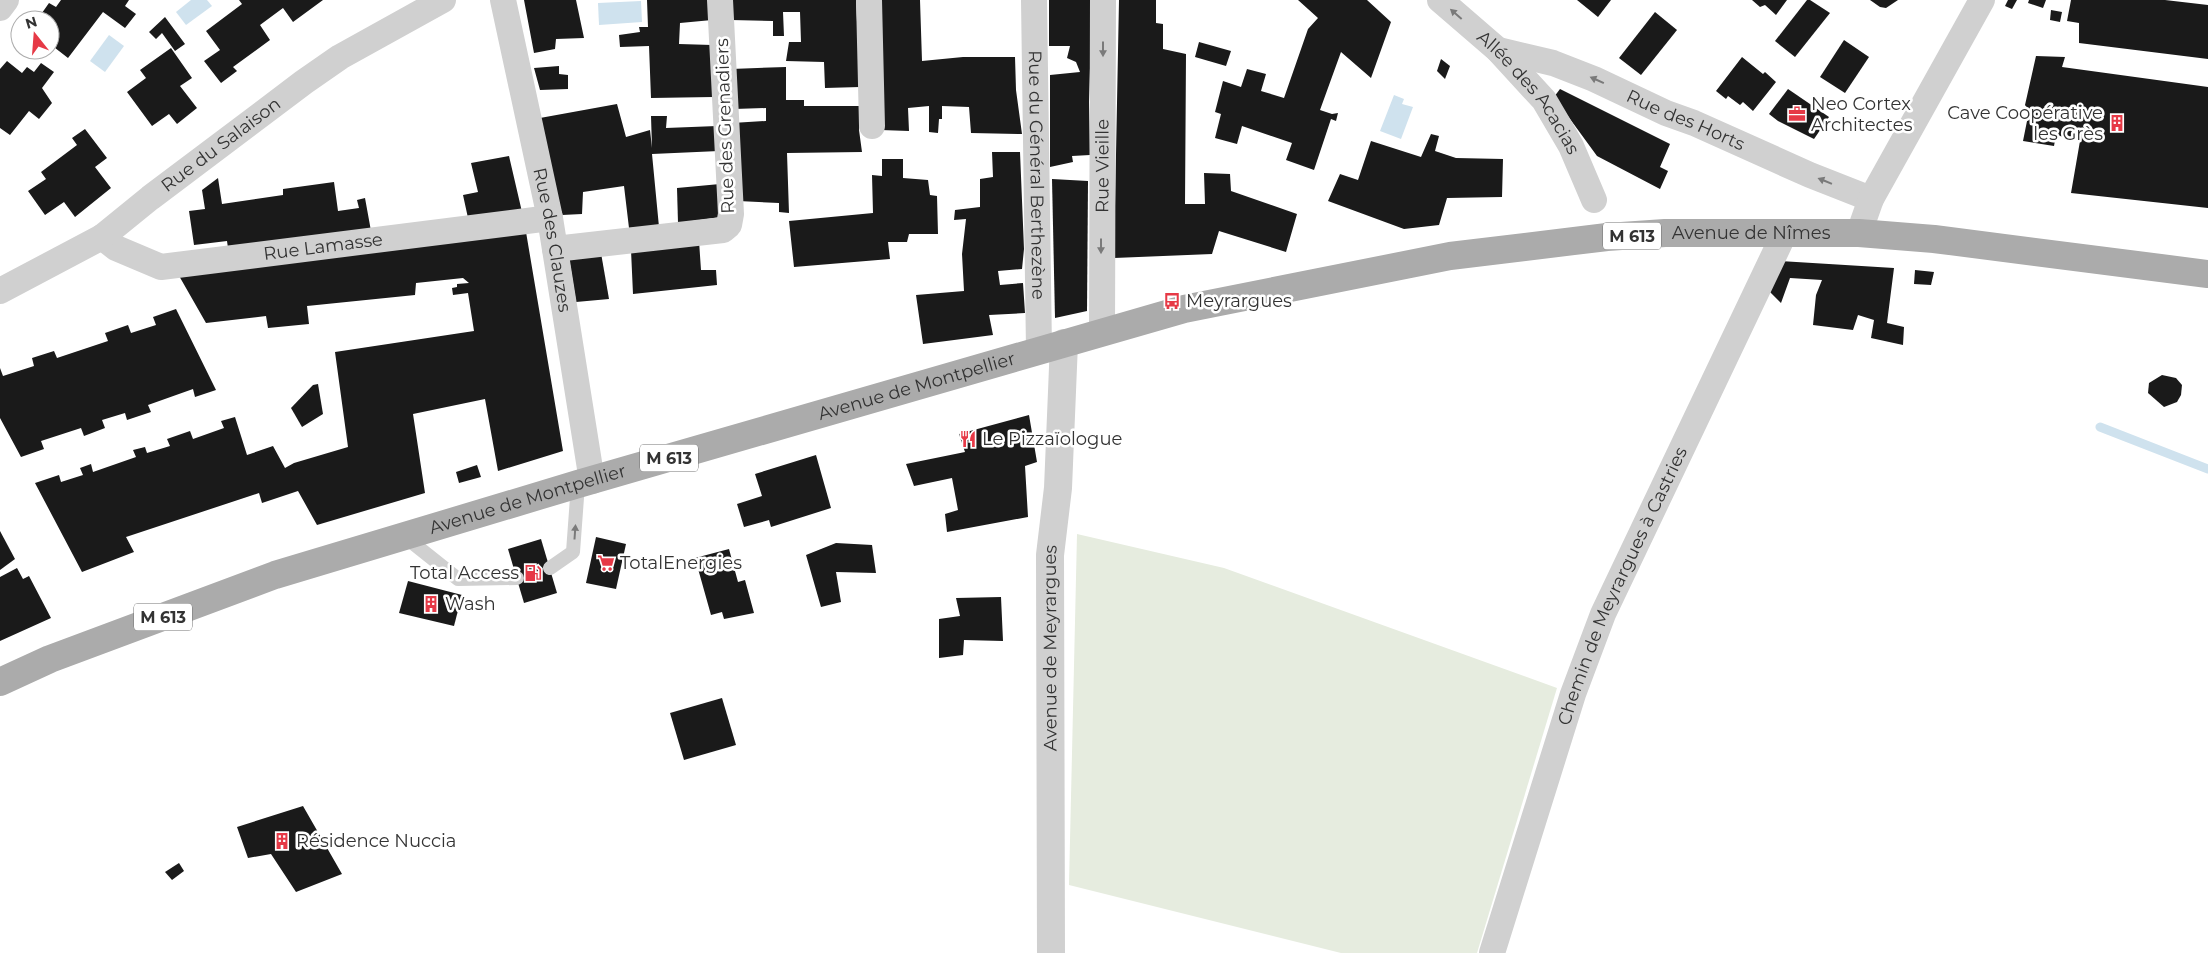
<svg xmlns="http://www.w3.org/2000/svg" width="2208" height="953" viewBox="0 0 2208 953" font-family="Montserrat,sans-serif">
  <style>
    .green { fill: #e6ecdf }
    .water { fill: #cfe2ee }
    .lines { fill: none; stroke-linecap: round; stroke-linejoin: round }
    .stream { stroke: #cfe2ee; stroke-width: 9 }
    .building { fill: #1a1a1a }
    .service { stroke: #d0d0d0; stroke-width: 14 }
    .minor { stroke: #d0d0d0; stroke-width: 26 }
    .tertiary { stroke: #d0d0d0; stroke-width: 28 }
    .primary { stroke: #ababab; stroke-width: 28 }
    .oneway { fill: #7a7a7a }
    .labels { text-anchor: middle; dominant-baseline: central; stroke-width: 5; stroke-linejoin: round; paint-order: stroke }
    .shield { fill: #fff; stroke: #707070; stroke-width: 1 }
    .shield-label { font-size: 16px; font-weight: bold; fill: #333 }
    .street-label { font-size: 18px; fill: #333; stroke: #fff }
    .poi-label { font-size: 18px; fill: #333; stroke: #fff; text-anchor: start }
  </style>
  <rect width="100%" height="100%" fill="#fff"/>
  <path class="green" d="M1077,534L1224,568L1557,688L1477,953H1341L1069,885Z"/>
  <g class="water">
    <path d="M191,0H207L212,6L186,25L176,12Z"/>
    <path d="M641,1L642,22L599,25L598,3Z"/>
    <path d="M109,35L124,46L105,72L90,61Z"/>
    <path d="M1394,95L1404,99L1402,104L1413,107L1401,139L1380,131Z"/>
  </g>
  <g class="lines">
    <path class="stream" d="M2100,427L2208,469"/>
  </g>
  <g class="building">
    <path d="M61,0H129L125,6L136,14L125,28L103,12L68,58L50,44V20H37L49,3L56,7Z"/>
    <path d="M239,0H323L293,22L283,8L260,25L270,40L233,67L237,71L221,83L204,61L220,50L206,31L242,4Z"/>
    <path d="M524,0H576L584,38L556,39L555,49L534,53Z"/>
    <path d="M647,0H711L712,20L680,23L679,44L712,45L713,97L651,98L649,46L620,47L619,35L640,32L639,27H648Z"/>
    <path d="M730,0H856L860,87L825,88L824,62L786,61L789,42H801L800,12H783L784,36H773V21L731,20Z"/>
    <path d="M876,0H920L922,61L963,57H1015L1016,90L1022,134L971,133L969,107L942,106V119H939L938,133L929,132V106L908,108L909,131L881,130Z"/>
    <path d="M1049,0H1092L1089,102L1090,155L1072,156L1073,162L1050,167V75L1080,72L1076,62L1067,58L1070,46H1049Z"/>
    <path d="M1119,0H1156V23L1163,24V49L1186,54L1185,204H1205L1204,173L1230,174L1231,191L1297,214L1286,252L1219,231L1212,254L1114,258Z"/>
    <path d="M1298,0H1367L1391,22L1371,78L1341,52L1320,110L1332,114L1338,113L1336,121L1331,119L1314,170L1286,160L1292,143L1242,126L1237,144L1215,138L1221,114L1215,112L1223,81L1241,87L1247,69L1266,74L1261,91L1284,98L1308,29L1318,18Z"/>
    <path d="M1577,0H1611L1598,17Z"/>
    <path d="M1752,0H1787L1776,15L1765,5L1760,7Z"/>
    <path d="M1807,0H1810L1830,13L1795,57L1775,41Z"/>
    <path d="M1870,0H1898L1886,8L1880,7Z"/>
    <path d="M2008,0H2017L2012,9L2005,6Z"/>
    <path d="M2029,0H2046L2043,8L2028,3Z"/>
    <path d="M2071,0H2165L2208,5V59L2079,43V23L2067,21Z"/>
    <path d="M2051,10L2062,12L2060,22L2050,20Z"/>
    <path d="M1655,12L1677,30L1641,75L1619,58Z"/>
    <path d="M165,17L185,44L175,51L162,33L156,39L149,32Z"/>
    <path d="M1844,40L1869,57L1845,93L1820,77Z"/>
    <path d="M1199,42L1231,51L1226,66L1195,57Z"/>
    <path d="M171,48L192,78L180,86L197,108L177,124L169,114L152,126L127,92L146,78L140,70Z"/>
    <path d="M2036,56L2065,57L2062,67L2208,87V208L2071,193L2080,141L2056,135L2054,146L2023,141L2029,111L2025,105Z"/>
    <path d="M1742,57L1763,74L1765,72L1776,82L1753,111L1743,102L1740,105L1728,96L1726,99L1716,91Z"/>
    <path d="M1441,59L1450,66L1445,79L1437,71Z"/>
    <path d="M7,61L22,73L27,67L34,72L41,63L54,72L42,88L52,103L39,119L29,111L10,135L0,128V69Z"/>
    <path d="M559,66V74L568,75V89L540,90L534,68Z"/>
    <path d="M786,67V100H804V106H862L859,130L862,152L787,153L789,213L779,212V203L738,201L732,123L766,121V108L734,109L731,69Z"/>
    <path d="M1560,89L1670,144L1660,167L1668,171L1660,189L1597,156L1554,97Z"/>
    <path d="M1788,89L1829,117L1814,139L1778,121L1769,114Z"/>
    <path d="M617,104L626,137L650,130L652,148L651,116H667L666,128L717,126L719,151L652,154L659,227L629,228L624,186L583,192L582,214L562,215L540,118Z"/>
    <path d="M85,129L107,158L95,167L111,188L75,217L64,202L45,215L28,191L46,179L41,172L77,145L72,138Z"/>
    <path d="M1431,134L1439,136L1435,151L1456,158L1503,159L1502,197L1447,198L1439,225L1404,229L1328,201L1340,174L1358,180L1371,141L1421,157Z"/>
    <path d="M992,152H1020L1024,249L1022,269L998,271L1000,285L1023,283L1025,313L989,315L993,335L923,344L916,295L964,291L962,254L966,219L954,220L955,210L980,207V179L993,177Z"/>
    <path d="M509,156L522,212L468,218L463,195L478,192L471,163Z"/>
    <path d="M882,159H903V178L928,180L930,195L937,196L938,234H909L907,242H888L890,259L794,267L789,221L873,213L872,175L882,176Z"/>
    <path d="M218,178L222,204L283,195V189L334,182L338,211L359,208L357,200L365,198L371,231L228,248L227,241L194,245L189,211L205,209L202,190Z"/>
    <path d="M1052,179L1088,181L1087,311L1055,318Z"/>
    <path d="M720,184L721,217L678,223L677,188Z"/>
    <path d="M526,232L563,451L498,471L485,399L413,414L425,493L317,525L298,491L262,503L259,493L126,537L134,552L82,572L35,483L59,475L61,482L83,475L80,468L91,464L93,472L136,457L133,450L145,447L147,453L170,446L167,439L190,431L193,439L224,428L221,421L235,417L247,455L273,446L285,468L294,463L348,447L335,352L474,331L468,293L453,295L452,288L457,287V284L469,283L463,278L416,283L415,295L307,306L309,324L268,328L266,316L206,323L178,274Z"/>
    <path d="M699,241L701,270H716L717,285L633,294L631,250Z"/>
    <path d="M601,253L609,299L576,302L569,258Z"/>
    <path d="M1780,261L1894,268L1887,323L1904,327L1903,345L1871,338L1874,320L1858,315L1853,330L1813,325L1816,295L1822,280L1790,278L1781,303L1766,288Z"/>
    <path d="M1915,270L1934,272L1931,285L1914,284Z"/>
    <path d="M176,309L216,390L195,397L193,389L148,405L151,412L127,420L125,413L102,420L105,428L84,436L81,428L41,441L44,449L21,457L0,418V368L3,376L34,366L32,358L54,351L57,358L108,341L105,333L128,325L131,333L156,325L153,317Z"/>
    <path d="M2162,375L2176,378L2182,385L2181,395L2177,402L2164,407L2148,393L2149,383Z"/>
    <path d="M318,384L323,414L302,427L291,408L313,385Z"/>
    <path d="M1029,415L1037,462L1025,466L1028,517L947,532L945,514L958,510L952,478L914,486L906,464L965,452L959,434Z"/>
    <path d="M816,455L831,508L771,527L769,520L744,527L737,504L762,496L755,474Z"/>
    <path d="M477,465L481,477L459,483L456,472Z"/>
    <path d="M0,531L15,559L0,570Z"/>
    <path d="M596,537L626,544L616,589L586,583Z"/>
    <path d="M541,539L557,593L524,603L508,549Z"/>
    <path d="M836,543L872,545L876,573L836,572L841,602L821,607L806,555Z"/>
    <path d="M729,549L738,582L745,580L754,613L724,619L722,612L711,615L695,558Z"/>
    <path d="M17,568L23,579L29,576L51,618L0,641V577Z"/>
    <path d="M408,581L462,595L454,626L399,613Z"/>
    <path d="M1001,597L1003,641L964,640L963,655L939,658V619L960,616L956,598Z"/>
    <path d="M722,698L736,745L684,760L670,713Z"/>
    <path d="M303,806L342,874L296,892L271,854L248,858L237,827Z"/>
    <path d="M179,863L184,871L172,880L165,872Z"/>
  </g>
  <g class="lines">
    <g class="service">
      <path d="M404,536L458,579L517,578"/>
      <path d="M550,568L573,552L578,484"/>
    </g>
    <g class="minor">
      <path id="s1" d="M503,0L550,218L592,481"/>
      <path d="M869,0L872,126"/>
      <path id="s2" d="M1034,0L1039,350"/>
      <path id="s3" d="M1440,0L1498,50L1544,100L1571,146L1594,200"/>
      <path d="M0,8L6,0"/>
      <path id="s4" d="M1498,50L1553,63L1594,79L1666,113L1694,123L1810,175L1871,199"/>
      <path d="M1859,233L1871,199L1982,0"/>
      <path id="s5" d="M102,237L116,248L161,267L550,218"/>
      <path d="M555,249L723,230L729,225L731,214L720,0"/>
      <path id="s6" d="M0,291L102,237L150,198L304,82L340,57L443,0"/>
      <path id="s7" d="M1102,332L1103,0"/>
      <path id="s8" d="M1492,953L1573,694L1603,614L1785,232"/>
    </g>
    <path class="tertiary" id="s9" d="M1051,953L1050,555L1058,488L1064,343"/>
    <path class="primary" id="s10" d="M0,682L50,659L275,575L578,484L1184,309L1450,256L1607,237L1665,233H1859L1934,239L2208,274"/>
  </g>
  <defs><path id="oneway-solid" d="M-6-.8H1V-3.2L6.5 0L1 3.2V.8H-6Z" transform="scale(1.25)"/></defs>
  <g class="oneway">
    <use href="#oneway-solid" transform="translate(1456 14) rotate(-139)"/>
    <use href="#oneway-solid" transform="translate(1103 49) rotate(90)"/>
    <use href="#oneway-solid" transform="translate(1597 80) rotate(-156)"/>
    <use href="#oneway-solid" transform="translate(1825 181) rotate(-158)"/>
    <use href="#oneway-solid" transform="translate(1101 246) rotate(90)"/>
    <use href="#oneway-solid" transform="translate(575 532) rotate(-86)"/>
  </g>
  <defs>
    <g id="office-bare" transform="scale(1.35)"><path d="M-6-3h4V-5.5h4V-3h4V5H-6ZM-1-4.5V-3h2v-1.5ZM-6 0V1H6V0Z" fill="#e63946" stroke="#fff" stroke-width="2.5" paint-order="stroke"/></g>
    <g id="building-bare" transform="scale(1.35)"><path d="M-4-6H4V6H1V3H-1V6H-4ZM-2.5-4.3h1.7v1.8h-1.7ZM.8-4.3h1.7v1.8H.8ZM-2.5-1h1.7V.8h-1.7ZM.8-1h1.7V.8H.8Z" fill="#e63946" stroke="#fff" stroke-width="2.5" paint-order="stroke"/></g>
    <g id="bus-bare" transform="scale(1.35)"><path d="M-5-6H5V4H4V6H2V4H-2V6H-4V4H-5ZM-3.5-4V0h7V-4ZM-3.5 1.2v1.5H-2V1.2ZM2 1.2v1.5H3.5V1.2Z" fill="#e63946" stroke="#fff" stroke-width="2.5" paint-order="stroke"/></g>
    <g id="restaurant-bare" transform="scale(1.35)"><path d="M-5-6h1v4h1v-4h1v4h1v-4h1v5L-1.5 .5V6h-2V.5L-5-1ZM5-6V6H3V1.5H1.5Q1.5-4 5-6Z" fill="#e63946" stroke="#fff" stroke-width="2.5" paint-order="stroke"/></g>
    <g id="supermarket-bare" transform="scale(1.35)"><path d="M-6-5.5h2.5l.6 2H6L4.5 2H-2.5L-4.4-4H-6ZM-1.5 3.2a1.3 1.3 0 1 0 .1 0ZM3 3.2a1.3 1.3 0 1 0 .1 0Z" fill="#e63946" stroke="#fff" stroke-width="2.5" paint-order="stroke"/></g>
    <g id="fuel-bare" transform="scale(1.35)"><path d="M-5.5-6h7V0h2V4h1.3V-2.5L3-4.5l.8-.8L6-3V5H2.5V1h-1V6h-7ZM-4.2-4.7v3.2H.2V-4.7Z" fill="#e63946" stroke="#fff" stroke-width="2.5" paint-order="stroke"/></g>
  </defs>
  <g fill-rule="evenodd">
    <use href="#office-bare" x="1797" y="114"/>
    <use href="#building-bare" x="2117" y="123"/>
    <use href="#bus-bare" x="1172" y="301"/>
    <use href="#restaurant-bare" x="968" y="439"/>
    <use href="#supermarket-bare" x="606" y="563"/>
    <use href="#fuel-bare" x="533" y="573"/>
    <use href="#building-bare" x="431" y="604"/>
    <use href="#building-bare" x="282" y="841"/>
  </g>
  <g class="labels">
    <g class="shield">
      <rect x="1603" y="222.5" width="58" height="27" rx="4"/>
      <rect x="640" y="444.5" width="58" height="27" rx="4"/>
      <rect x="134" y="603.5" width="58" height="27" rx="4"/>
    </g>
    <g class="shield-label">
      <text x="1632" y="236">M 613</text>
      <text x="669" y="458">M 613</text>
      <text x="163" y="617">M 613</text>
    </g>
    <g class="street-label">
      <text stroke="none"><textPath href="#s3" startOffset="129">Allée des Acacias</textPath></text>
      <text stroke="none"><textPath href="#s4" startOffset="201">Rue des Horts</textPath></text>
      <text transform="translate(725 126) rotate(-92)">Rue des Grenadiers</text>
      <text stroke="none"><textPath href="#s6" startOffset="266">Rue du Salaison</textPath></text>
      <text stroke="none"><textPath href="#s7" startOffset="166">Rue Vieille</textPath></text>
      <text stroke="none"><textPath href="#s2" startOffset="175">Rue du Général Berthezène</textPath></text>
      <text stroke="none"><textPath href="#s10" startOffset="1816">Avenue de Nîmes</textPath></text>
      <text stroke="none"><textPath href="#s1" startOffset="245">Rue des Clauzes</textPath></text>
      <text stroke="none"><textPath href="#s5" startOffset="230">Rue Lamasse</textPath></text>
      <text stroke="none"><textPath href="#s10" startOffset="964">Avenue de Montpellier</textPath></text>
      <text stroke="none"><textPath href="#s10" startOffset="559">Avenue de Montpellier</textPath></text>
      <text stroke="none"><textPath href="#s8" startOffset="390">Chemin de Meyrargues à Castries</textPath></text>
      <text stroke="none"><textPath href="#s9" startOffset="305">Avenue de Meyrargues</textPath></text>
    </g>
    <g class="poi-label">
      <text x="1811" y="104">Neo Cortex<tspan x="1811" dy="21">Architectes</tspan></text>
      <text x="2103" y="113" text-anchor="end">Cave Coopérative<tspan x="2103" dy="21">les Grès</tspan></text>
      <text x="1186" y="301">Meyrargues</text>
      <text x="982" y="439">Le Pizzaïologue</text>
      <text x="620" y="563">TotalEnergies</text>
      <text x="519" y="573" text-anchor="end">Total Access</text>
      <text x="445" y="604">Wash</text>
      <text x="296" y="841">Résidence Nuccia</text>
    </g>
  </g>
  <g transform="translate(35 35) rotate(343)"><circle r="24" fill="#ffffff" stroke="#adadad"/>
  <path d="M0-4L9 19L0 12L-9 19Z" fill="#e63946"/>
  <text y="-8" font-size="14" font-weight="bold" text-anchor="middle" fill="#333333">N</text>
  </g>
</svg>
